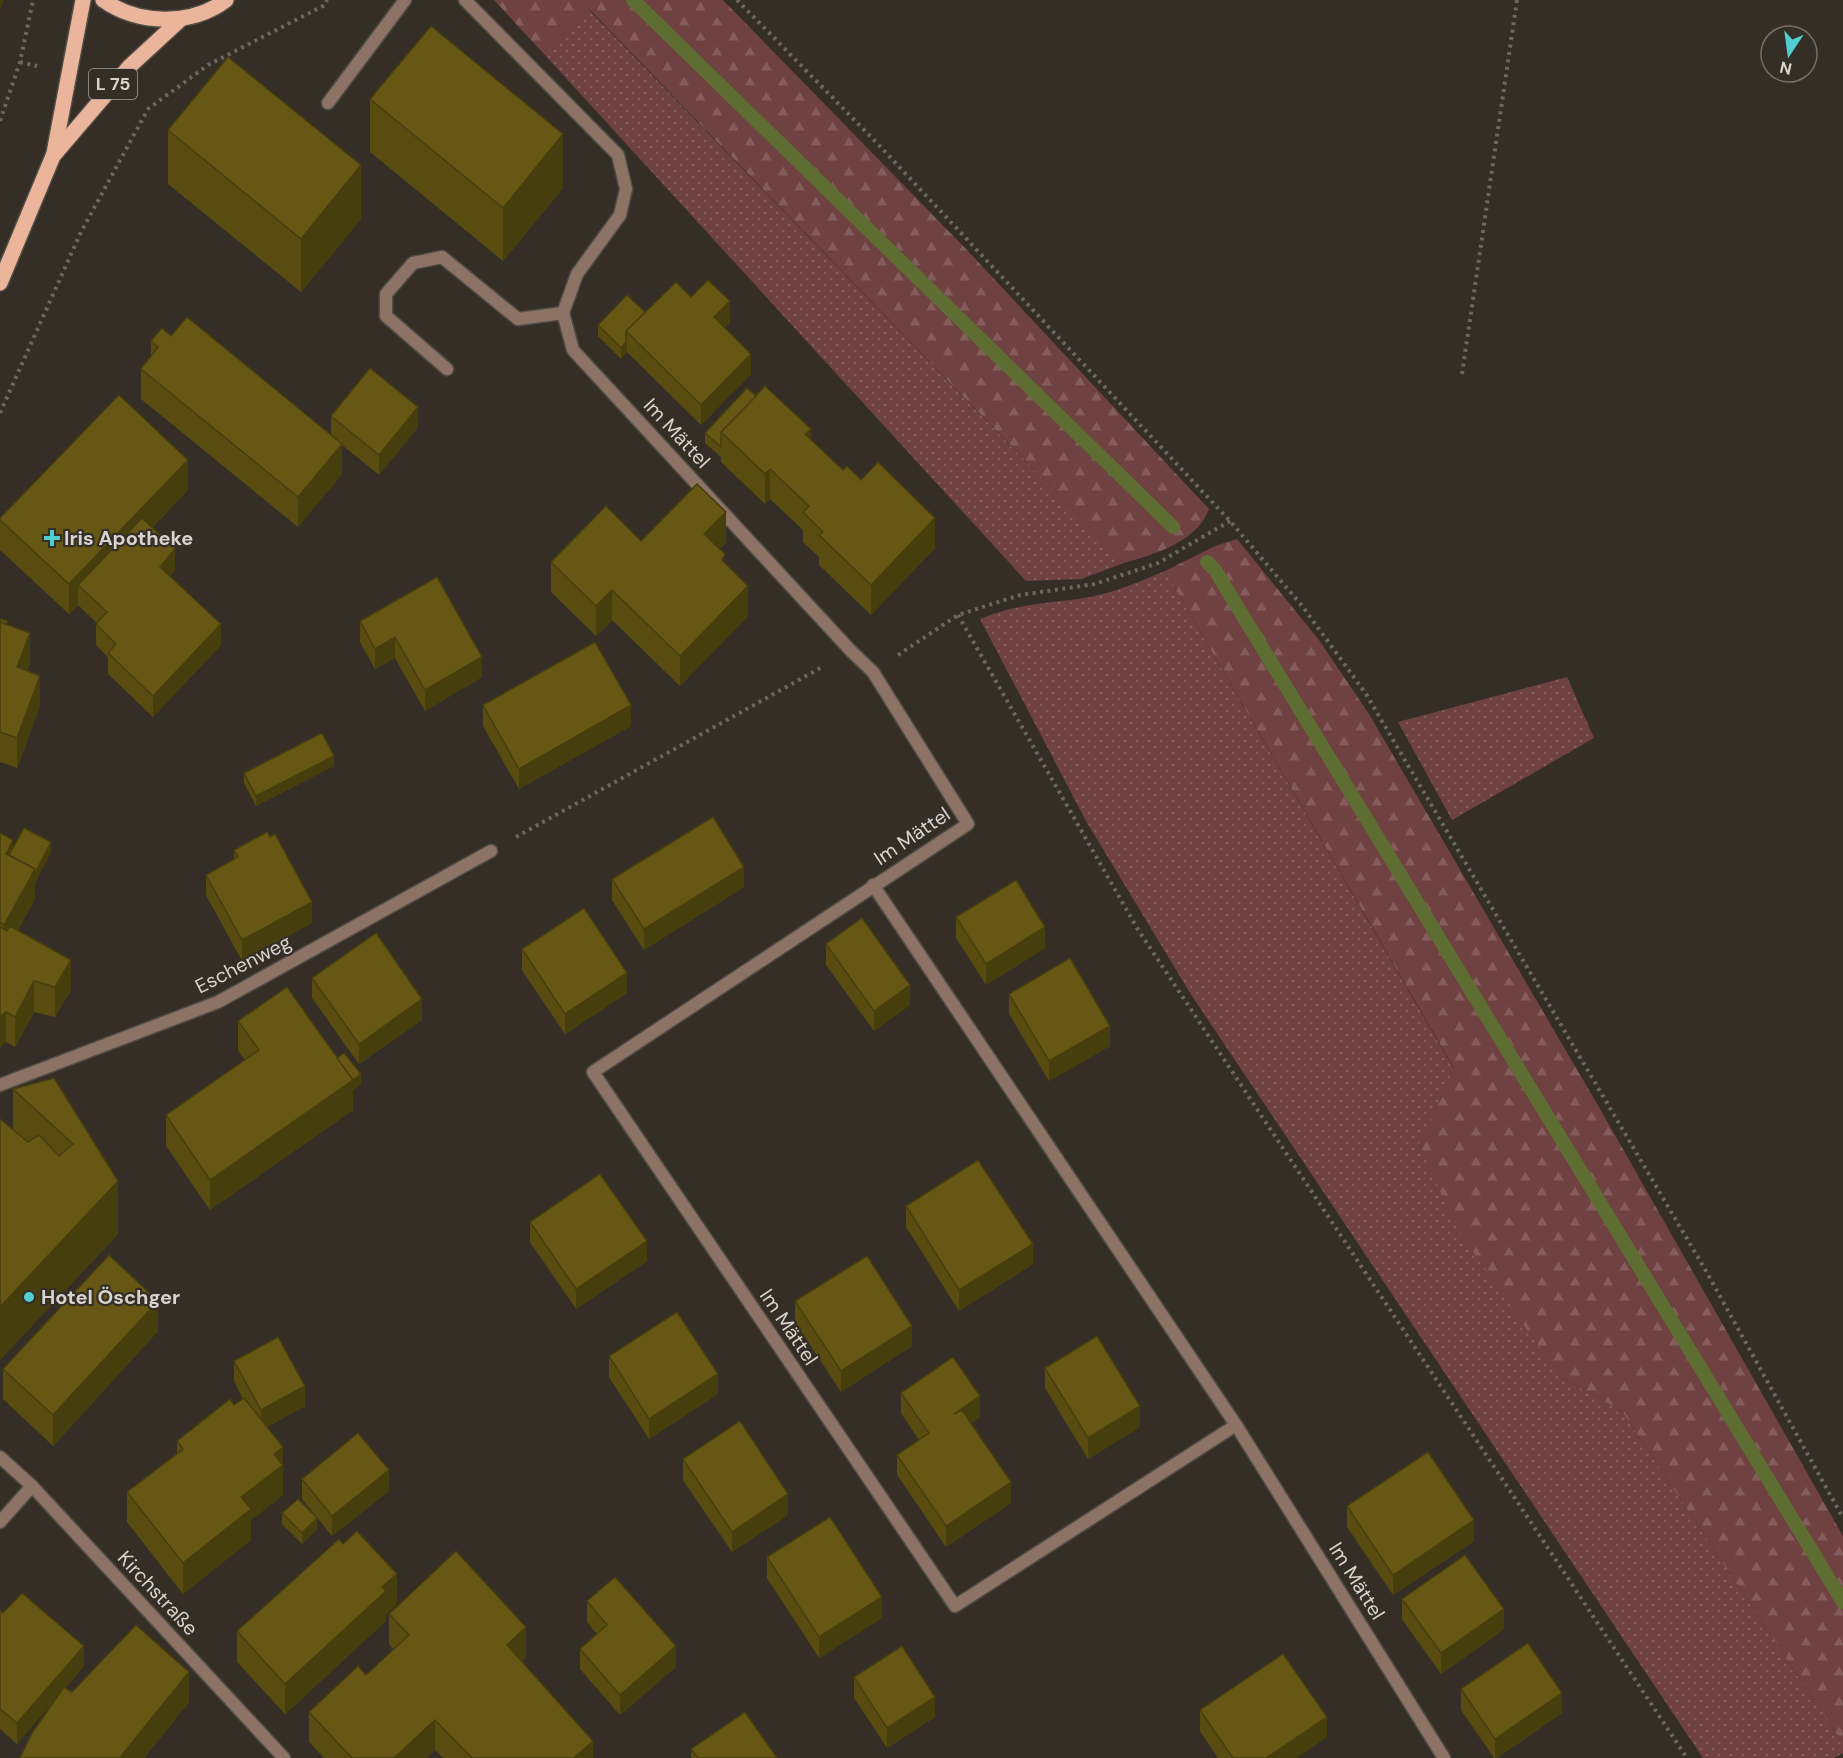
<svg xmlns="http://www.w3.org/2000/svg" width="1843" height="1758" viewBox="0 0 1843 1758" font-family="'DM Sans',sans-serif">
  <style>
    .grass { fill: url(#grass-dots) }
    .forest { fill: url(#forest-firs) }
    .lines { fill: none; stroke-linecap: round; stroke-linejoin: round }
    .stream { stroke: #5e6e33; stroke-width: 14 }
    .lane-casing { stroke: #514c45; stroke-width: 15 }
    .street-casing { stroke: #514c45; stroke-width: 15 }
    .primary-casing { stroke: #514c45; stroke-width: 18 }
    .path { stroke: #6c6761; stroke-width: 4; stroke-dasharray: 3 4.5; stroke-linecap: butt }
    .lane { stroke: #8d7366; stroke-width: 12 }
    .street { stroke: #8d7366; stroke-width: 12 }
    .primary { stroke: #ebb59c; stroke-width: 15 }
    .wall { fill: #584c11 }
    .shaded-wall { fill: #473e0e }
    .building { fill: #665814; stroke: #473e0e; stroke-width: 1.5 }
    .poi-dot { fill: #52cdcf; stroke: #342e27; stroke-width: 2 }
    .labels { text-anchor: middle; dominant-baseline: central; stroke-width: 4.5; stroke-linejoin: round; paint-order: stroke }
    .shield { fill: #342e27; stroke: #a6a29d; stroke-width: 1.5 }
    .shield-label { font-size: 18px; font-weight: bold; fill: #d7d3cf }
    .street-label { font-size: 20px; fill: #d7d3cf; stroke: #342e27 }
    .poi-label { font-size: 20px; font-weight: bold; fill: #d7d3cf; stroke: #342e27; text-anchor: start }
  </style>
  <defs>
    <pattern id="grass-dots" width="8" height="8" patternUnits="userSpaceOnUse" patternTransform="scale(1.5)"><rect width="8" height="8" fill="#6f4140"/><path d="M2 2h.1M6 6h.1" fill="none" stroke="#835c5b" stroke-width="1.8" stroke-linecap="round"/></pattern>
    <pattern id="forest-firs" width="22" height="20" patternUnits="userSpaceOnUse" patternTransform="scale(1.5)"><rect width="22" height="20" fill="#6f4140"/><path d="M5 1l3.5 6h-7zM16 11l3.5 6h-7z" fill="#835c5b"/></pattern>
  </defs>
  <rect width="100%" height="100%" fill="#342e27"/>
  <g class="grass">
    <path d="M588,9L1124,563L1081,579L1026,581L543,53Z"/>
    <path d="M1165,571L1454,1069L1419,1145L1559,1376L1622,1411L1843,1744V1753L1834,1758H1703L1190,993L1086,821L980,619C1019,603 1044,604 1085,598C1113,593 1139,582 1165,571Z"/>
    <path d="M1567,677L1594,738L1452,820L1398,722Z"/>
  </g>
  <g class="forest">
    <path d="M494,0H723L967,250L1209,509C1197,542 1155,554 1124,563L589,9L543,53Z"/>
    <path d="M1237,539L1319,640L1369,714L1603,1114L1843,1536V1744L1622,1411L1559,1376L1455,1225L1419,1144L1454,1068L1165,571L1215,546Z"/>
  </g>
  <g class="lines">
    <g class="stream">
      <path d="M633,0L1173,527"/>
      <path d="M1207,562L1215,570L1843,1602"/>
    </g>
    <g class="lane-casing">
      <g id="lane">
        <path d="M328,103L405,0"/>
        <path d="M447,369L386,316V294L413,263L442,257L518,319L563,313"/>
      </g>
    </g>
    <g class="street-casing">
      <g id="street">
        <path d="M465,0L618,155L626,189L620,215L577,274L563,313L573,350L851,651L873,672L968,824L593,1072L955,1606L1236,1425L873,885"/>
        <path d="M0,1085L218,1002L491,851"/>
        <path d="M1236,1425L1444,1758"/>
        <path d="M0,1457L32,1486L284,1758"/>
        <path d="M0,1522L32,1486"/>
      </g>
    </g>
    <g class="primary-casing">
      <g id="primary">
        <path d="M103,0C138,25 192,26 226,0"/>
        <path d="M54,153L83,0"/>
        <path d="M0,283L53,156L130,66L181,19"/>
      </g>
    </g>
    <g class="path">
      <path d="M737,0L876,142L1230,521L1303,607L1366,694L1706,1271L1843,1518"/>
      <path d="M20,62L37,66"/>
      <path d="M0,121L20,62L33,0"/>
      <path d="M1462,374L1517,0"/>
      <path d="M0,413L81,232L148,109L208,65L325,5L327,0"/>
      <path d="M958,615L1137,928L1687,1758"/>
      <path d="M898,655L958,615L1020,595L1095,584L1158,563L1230,521"/>
      <path d="M516,837L824,666"/>
    </g>
    <use href="#lane" class="lane"/>
    <use href="#street" class="street"/>
    <use href="#primary" class="primary"/>
  </g>
  <g class="wall">
    <path d="M370,99L563,188L503,261L370,152Z"/>
    <path d="M168,130L361,219L301,292L168,184Z"/>
    <path d="M691,297L730,322L724,328L751,374L701,425L627,352L621,359L598,336V325L645,312Z"/>
    <path d="M171,336L331,435V416L418,427L379,475L342,445V474L298,527L141,399V369L151,356V341Z"/>
    <path d="M756,396L811,440L843,470L935,548L871,615L819,565V557L803,542V530L770,499L765,504L721,462V457L705,443V433Z"/>
    <path d="M188,490L152,528L175,570L170,576L221,645L153,717L108,674V657L96,645V624L97,623L78,605L69,614L0,550V518Z"/>
    <path d="M641,541L726,542L719,549L748,616L680,686L612,620L596,636L551,592V562Z"/>
    <path d="M0,619L8,625L30,663L27,671L40,706L17,768L0,762Z"/>
    <path d="M360,621L482,677L425,711L395,658L375,669L360,642Z"/>
    <path d="M483,705L631,726L519,789L483,726Z"/>
    <path d="M334,766L256,806L244,783V773Z"/>
    <path d="M0,833L13,848L51,852L35,883V899L18,930L71,990L55,1017L34,1012L15,1047L6,1042L0,1047Z"/>
    <path d="M234,850L312,923L242,961L206,895V875L234,860Z"/>
    <path d="M612,879L744,887L644,950L612,900Z"/>
    <path d="M956,917L1045,948L986,985L956,938Z"/>
    <path d="M826,944L910,1005L874,1031L826,965Z"/>
    <path d="M522,949L627,993L565,1034L522,970Z"/>
    <path d="M312,978L422,1020L359,1064L312,998Z"/>
    <path d="M1009,994L1110,1046L1049,1081L1009,1014Z"/>
    <path d="M238,1021L337,1058L361,1084L353,1090V1110L210,1210L166,1146V1115L245,1060L238,1051Z"/>
    <path d="M54,1078L118,1234L0,1360V1119L13,1130V1089Z"/>
    <path d="M906,1206L1033,1264L959,1311L906,1227Z"/>
    <path d="M530,1222L647,1261L576,1309L530,1242Z"/>
    <path d="M795,1301L912,1346L841,1392L795,1322Z"/>
    <path d="M158,1331L53,1446L3,1399V1369Z"/>
    <path d="M609,1356L718,1394L649,1439L609,1377Z"/>
    <path d="M234,1361L305,1406L267,1427L283,1447V1495L251,1520V1540L183,1594L127,1522V1492L177,1453V1441L243,1399L234,1381Z"/>
    <path d="M1045,1368L1140,1427L1088,1459L1045,1388Z"/>
    <path d="M901,1393L980,1417L971,1423L1011,1503L946,1547L897,1475V1455L919,1440L901,1413Z"/>
    <path d="M683,1459L788,1515L732,1552L683,1480Z"/>
    <path d="M302,1479L389,1491L332,1536L302,1499Z"/>
    <path d="M1347,1506L1474,1541L1393,1595L1347,1527Z"/>
    <path d="M282,1513L317,1529L302,1544L282,1524Z"/>
    <path d="M767,1557L882,1618L819,1658L767,1578Z"/>
    <path d="M1402,1599L1504,1629L1441,1674L1402,1619Z"/>
    <path d="M587,1601L676,1667L620,1715L580,1669V1649L597,1634L587,1622Z"/>
    <path d="M397,1604L386,1614V1621L285,1714L237,1662V1631Z"/>
    <path d="M0,1610L84,1666L65,1688L72,1692L189,1702L144,1758H20L55,1699L17,1744L0,1729Z"/>
    <path d="M389,1614L526,1657L522,1661L593,1758H443L435,1750L426,1758H324L309,1742V1712L366,1675L394,1650L389,1644Z"/>
    <path d="M854,1677L935,1717L887,1748L854,1698Z"/>
    <path d="M1461,1689L1562,1713L1497,1758H1494L1461,1710Z"/>
    <path d="M1200,1710L1327,1737L1296,1758H1218L1200,1731Z"/>
    <path d="M691,1749L777,1758H691Z"/>
  </g>
  <g class="shaded-wall">
    <path d="M0,0H3V3L0,11Z"/>
    <path d="M563,134V188L503,261V208Z"/>
    <path d="M361,165V219L301,292V239Z"/>
    <path d="M730,301V322L714,338V317Z"/>
    <path d="M626,342L627,352L621,359V348Z"/>
    <path d="M751,354V374L701,425V405Z"/>
    <path d="M418,407V427L379,475V455Z"/>
    <path d="M811,429V459L805,434Z"/>
    <path d="M342,444V474L298,527V497Z"/>
    <path d="M188,460V490L88,594L78,585V605L69,614V584Z"/>
    <path d="M770,469V499L765,504V474Z"/>
    <path d="M726,512V542L704,564V534Z"/>
    <path d="M935,518V548L871,615V585Z"/>
    <path d="M175,549V570L160,587V567Z"/>
    <path d="M748,586V616L680,686V656Z"/>
    <path d="M612,590V620L596,636V606Z"/>
    <path d="M221,624V645L153,717V696Z"/>
    <path d="M30,633V663L17,697V667Z"/>
    <path d="M395,637V658L375,669V649Z"/>
    <path d="M482,657V677L425,711V690Z"/>
    <path d="M40,676V706L17,768V738Z"/>
    <path d="M631,705V726L519,789V769Z"/>
    <path d="M334,756V766L256,806V796Z"/>
    <path d="M13,840V871L6,854Z"/>
    <path d="M51,842V852L35,883V899L4,955V925L35,869Z"/>
    <path d="M744,867V887L644,950V929Z"/>
    <path d="M312,902V923L242,961V940Z"/>
    <path d="M1045,927V948L986,985V964Z"/>
    <path d="M71,960V990L55,1017V987Z"/>
    <path d="M627,973V993L565,1034V1014Z"/>
    <path d="M34,981V1012L15,1047V1017Z"/>
    <path d="M910,985V1005L874,1031V1011Z"/>
    <path d="M422,999V1020L359,1064V1044Z"/>
    <path d="M6,1012V1042L0,1047V1017Z"/>
    <path d="M1110,1026V1046L1049,1081V1061Z"/>
    <path d="M361,1074V1084L353,1090V1110L210,1210V1180Z"/>
    <path d="M118,1181V1234L0,1360V1307Z"/>
    <path d="M647,1241V1261L576,1309V1289Z"/>
    <path d="M1033,1244V1264L959,1311V1290Z"/>
    <path d="M158,1301V1331L53,1446V1415Z"/>
    <path d="M912,1326V1346L841,1392V1371Z"/>
    <path d="M718,1374V1394L649,1439V1419Z"/>
    <path d="M305,1386V1406L261,1430V1410Z"/>
    <path d="M980,1396V1417L954,1435V1414Z"/>
    <path d="M1140,1406V1427L1088,1459V1438Z"/>
    <path d="M283,1447V1495L251,1520V1540L183,1594V1563L274,1454Z"/>
    <path d="M389,1470V1491L332,1536V1516Z"/>
    <path d="M1011,1482V1503L946,1547V1526Z"/>
    <path d="M788,1494V1515L732,1552V1532Z"/>
    <path d="M317,1518V1529L302,1544V1533Z"/>
    <path d="M1474,1520V1541L1393,1595V1575Z"/>
    <path d="M397,1574V1604L386,1614V1621L285,1714V1684L382,1587Z"/>
    <path d="M882,1597V1618L819,1658V1637Z"/>
    <path d="M1504,1609V1629L1441,1674V1653Z"/>
    <path d="M526,1627V1657L507,1675V1645Z"/>
    <path d="M84,1646V1666L17,1744V1723Z"/>
    <path d="M676,1646V1667L620,1715V1695Z"/>
    <path d="M189,1672V1702L144,1758H121V1756Z"/>
    <path d="M1562,1693V1713L1497,1758H1495V1739Z"/>
    <path d="M935,1697V1717L887,1748V1728Z"/>
    <path d="M1327,1717V1737L1296,1758H1266Z"/>
    <path d="M435,1720V1750L426,1758H394Z"/>
    <path d="M593,1741V1758H574Z"/>
  </g>
  <g class="building">
    <path d="M431,26L563,134L503,208L370,99Z"/>
    <path d="M228,57L361,165L301,239L168,130Z"/>
    <path d="M708,280L730,301L714,317L751,354L701,405L626,331L676,282L691,297Z"/>
    <path d="M627,295L645,312L626,331V342L621,348L598,325Z"/>
    <path d="M187,317L342,444L298,497L141,369L158,347L151,341L162,328L171,336Z"/>
    <path d="M370,368L418,407L379,455L331,416Z"/>
    <path d="M765,386L811,429L805,434L843,470L847,466L861,480L878,462L935,518L871,585L819,535L823,532L803,512L809,506L770,469L765,474L721,432Z"/>
    <path d="M747,388L756,396L721,432V447L705,433Z"/>
    <path d="M119,395L188,460L69,584L0,520V518Z"/>
    <path d="M697,484L726,512L704,534L725,554L722,560L748,586L680,656L612,590L596,606L551,562L606,506L641,541Z"/>
    <path d="M142,518L175,549L160,567L221,624L153,696L108,653L116,644L96,624L107,612L78,585Z"/>
    <path d="M437,577L482,657L425,690L395,637L375,649L360,621Z"/>
    <path d="M0,619L8,621L6,624L0,622Z"/>
    <path d="M0,622L30,633L17,667L40,676L17,738L0,732Z"/>
    <path d="M595,642L631,705L519,769L483,705Z"/>
    <path d="M322,733L334,756L256,796L244,773Z"/>
    <path d="M713,817L744,867L644,929L612,879Z"/>
    <path d="M24,828L51,842L35,873V869L9,855Z"/>
    <path d="M267,832L270,837L275,834L312,902L242,940L206,875L238,857L234,850Z"/>
    <path d="M0,833L13,840L6,854L35,869L4,925L0,922Z"/>
    <path d="M1016,880L1045,927L986,964L956,917Z"/>
    <path d="M584,908L627,973L565,1014L522,949Z"/>
    <path d="M862,918L910,985L874,1011L826,944Z"/>
    <path d="M10,926L71,960L55,987L34,981L15,1017L6,1012L0,1017V927L7,931Z"/>
    <path d="M376,933L422,999L359,1044L312,978Z"/>
    <path d="M1070,958L1110,1026L1049,1061L1009,994Z"/>
    <path d="M287,987L353,1080L210,1180L166,1115L259,1050L238,1021Z"/>
    <path d="M344,1053L361,1074L353,1080L337,1058Z"/>
    <path d="M54,1078L118,1181L0,1307V1119L28,1142L39,1135L59,1156L73,1144L13,1089Z"/>
    <path d="M978,1160L1033,1244L959,1290L906,1206Z"/>
    <path d="M600,1174L647,1241L576,1289L530,1222Z"/>
    <path d="M109,1255L158,1301L53,1415L3,1369Z"/>
    <path d="M867,1256L912,1326L841,1371L795,1301Z"/>
    <path d="M677,1312L718,1374L649,1419L609,1356Z"/>
    <path d="M1097,1336L1140,1406L1088,1438L1045,1368Z"/>
    <path d="M278,1337L305,1386L261,1410L234,1361Z"/>
    <path d="M953,1357L980,1396L954,1414L962,1410L1011,1482L946,1526L897,1455L929,1433L901,1393Z"/>
    <path d="M244,1398L283,1447L274,1454L283,1465L241,1497L251,1509L183,1563L127,1492L183,1449L177,1441L230,1399L234,1405Z"/>
    <path d="M740,1421L788,1494L732,1532L683,1459Z"/>
    <path d="M358,1433L389,1470L332,1516L302,1479Z"/>
    <path d="M1428,1452L1474,1520L1393,1575L1347,1506Z"/>
    <path d="M298,1499L317,1518L302,1533L282,1513Z"/>
    <path d="M830,1517L882,1597L819,1637L767,1557Z"/>
    <path d="M357,1531L397,1574L382,1587L386,1591L285,1684L237,1631L339,1539L343,1544Z"/>
    <path d="M456,1551L526,1627L507,1645L593,1741L574,1758H472L435,1720L394,1758H352L309,1712L358,1666L366,1675L409,1635L389,1614Z"/>
    <path d="M1465,1555L1504,1609L1441,1653L1402,1599Z"/>
    <path d="M615,1577L676,1646L620,1695L580,1649L607,1625L587,1601Z"/>
    <path d="M22,1593L84,1646L17,1723L0,1709V1610L3,1613Z"/>
    <path d="M136,1625L189,1672L121,1756L124,1758H20L32,1733L64,1687L72,1692Z"/>
    <path d="M1528,1643L1562,1693L1495,1739L1461,1689Z"/>
    <path d="M902,1646L935,1697L887,1728L854,1677Z"/>
    <path d="M1283,1654L1327,1717L1266,1758H1233L1200,1710Z"/>
    <path d="M745,1712L777,1758H698L691,1749Z"/>
  </g>
  <g class="poi-dot">
    <path d="M49 529h6v6h6v6h-6v6h-6v-6h-6v-6h6z"/>
    <circle cx="29" cy="1297" r="6"/>
  </g>
  <g class="labels">
    <rect class="shield" x="89" y="69" width="48" height="30" rx="4.5"/>
    <g class="shield-label">
      <text x="113" y="84">L 75</text>
    </g>
    <g class="street-label">
      <text transform="translate(677 433) rotate(47)">Im Mättel</text>
      <text transform="translate(912 836) rotate(-34)">Im Mättel</text>
      <text transform="translate(243 964) rotate(-27)">Eschenweg</text>
      <text transform="translate(789 1327) rotate(56)">Im Mättel</text>
      <text transform="translate(1357 1581) rotate(58)">Im Mättel</text>
      <text transform="translate(158 1593) rotate(47)">Kirchstraße</text>
    </g>
    <g class="poi-label">
      <text x="64" y="538">Iris Apotheke</text>
      <text x="41" y="1297">Hotel Öschger</text>
    </g>
  </g>
  <g transform="translate(1789 54) rotate(193)"><circle r="28" fill="#342e27" stroke="#75706a" stroke-width="1.5"/>
  <path d="M0-4.5L10 22L0 15L-10 22Z" fill="#52cdcf"/>
  <text y="-9" font-size="16" font-weight="bold" text-anchor="middle" fill="#d7d3cf">N</text>
  </g>
</svg>
